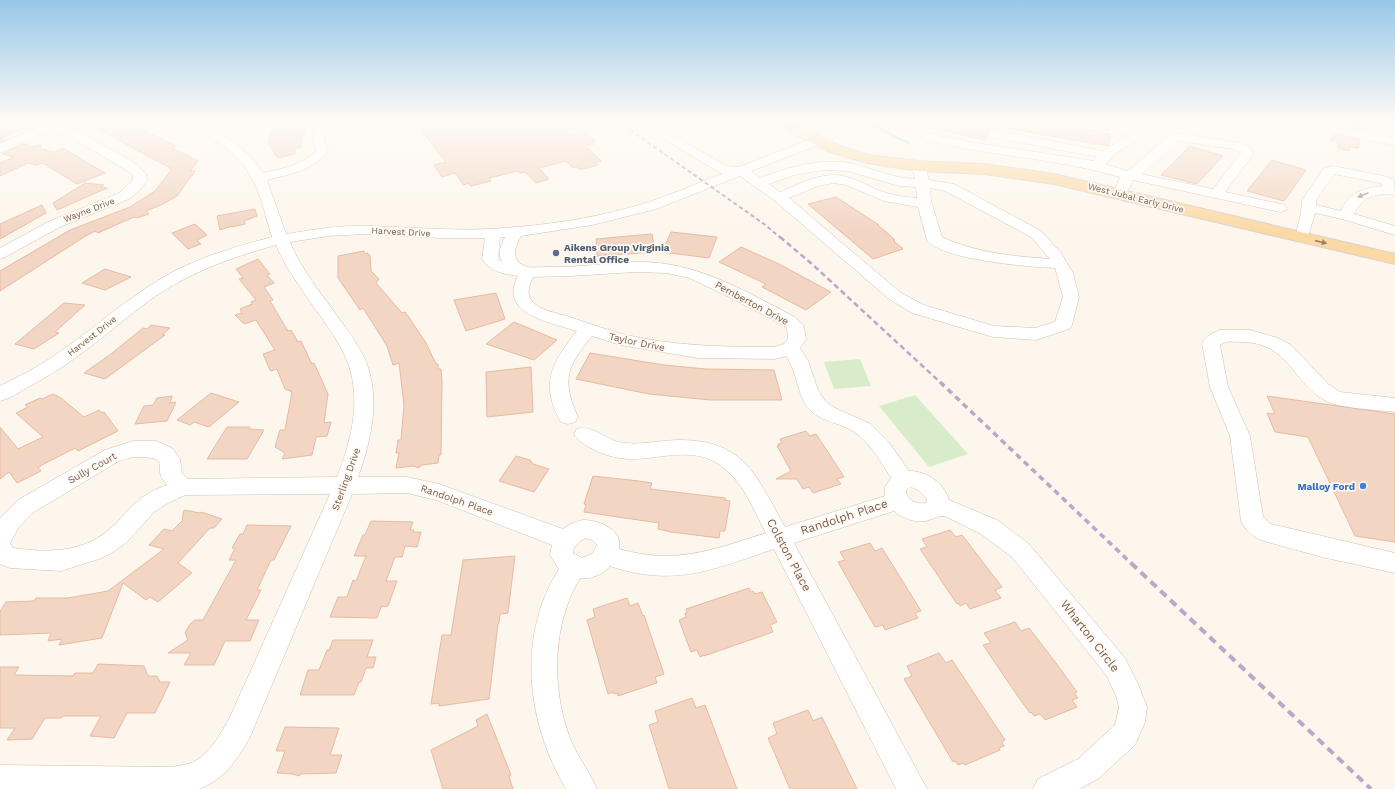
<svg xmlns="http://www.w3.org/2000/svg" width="1395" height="789" viewBox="0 0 1395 789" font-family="'Work Sans',sans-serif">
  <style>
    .green { fill: #d8ecc9 }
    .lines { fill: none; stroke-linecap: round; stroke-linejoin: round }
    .stream { stroke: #a5d3da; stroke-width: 3 }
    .building { fill: #f3d5c3; stroke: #e6bba3 }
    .minor-casing { stroke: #d1beb0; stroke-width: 1 }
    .major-casing { stroke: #dad1cd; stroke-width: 2 }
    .minor { fill: #fff; fill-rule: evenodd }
    .major { fill: #fbd9a5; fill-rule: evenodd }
    .rail-far3 { stroke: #b9a8c9; stroke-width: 2; stroke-dasharray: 4 3; stroke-linecap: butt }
    .rail-far2 { stroke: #b9a8c9; stroke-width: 2.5; stroke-dasharray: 5.5 3.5; stroke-linecap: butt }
    .rail-far1 { stroke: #b9a8c9; stroke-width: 3.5; stroke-dasharray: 6 4.5; stroke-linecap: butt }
    .rail { stroke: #b9a8c9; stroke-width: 4; stroke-dasharray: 8 5.5; stroke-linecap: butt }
    .oneway { fill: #af9d94 }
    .oneway2 { fill: #a18267 }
    .service-dot { fill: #5c6f8a; stroke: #fffaf3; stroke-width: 1.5 }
    .shop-dot { fill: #3f7fe0; stroke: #fffaf3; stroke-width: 1.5 }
    .labels { text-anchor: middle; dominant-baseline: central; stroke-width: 3.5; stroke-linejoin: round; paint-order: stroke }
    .far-street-label { font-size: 9px; fill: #7a5c4d; stroke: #fffaf3 }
    .service-label { font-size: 10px; font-weight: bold; fill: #4e5e75; stroke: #fffaf3; text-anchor: start }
    .street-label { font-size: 10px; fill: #7a5c4d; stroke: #fffaf3 }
    .shop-label { font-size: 10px; font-weight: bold; fill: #366cbe; stroke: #fffaf3; text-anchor: end }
    .near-street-label { font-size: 12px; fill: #7a5c4d; stroke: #fffaf3 }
  </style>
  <rect width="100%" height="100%" fill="#fdf6ec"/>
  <g class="green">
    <path d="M860,359L871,386L834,389L824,362Z"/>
    <path d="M915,395L968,454L929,467L879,406Z"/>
  </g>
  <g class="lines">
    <path class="stream" d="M867,122L908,143"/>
  </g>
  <g class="building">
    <path d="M0,122H38L0,139L5,140L0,142Z"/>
    <path d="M85,122H126L136,127L176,146L172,148L198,161L190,171H195L177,196L161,205L146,211L149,214L137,218L134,217L98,233L95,231L84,237L0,291V271L70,230L130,207L155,191L172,169Z"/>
    <path d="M290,122H310L301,138V147L294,149L295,154L278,158L277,155H275L271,146H269V138L278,123L287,124Z"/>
    <path d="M463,122H559L572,135L585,131L596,141L592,142L594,144L585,146L601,161L595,162L598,165L584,169H579L577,167L573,168L566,161L539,168L549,179L536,183L525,172L520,173L518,171L489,178L491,181L471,186L468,183L464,185L455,173L442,177L434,165L446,162L421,130Z"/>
    <path d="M931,122H967L993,128L984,140L931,127Z"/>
    <path d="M1012,122H1044L1110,134L1108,146L1011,129Z"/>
    <path d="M1350,122H1363L1362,129L1346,126Z"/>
    <path d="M1336,134L1360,140L1358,148L1350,147L1349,151L1338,148V142L1330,140Z"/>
    <path d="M23,144L35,147L40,145L41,149L54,152L63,148L105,173L77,184L46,165L42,163L36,165L28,163L0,176V163L14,157L2,154Z"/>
    <path d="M1190,146L1223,156L1197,184L1161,175Z"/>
    <path d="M1272,160L1306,170L1284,201L1247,191Z"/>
    <path d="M85,183L104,185L100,187L107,188L57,210L53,203Z"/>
    <path d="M836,197L879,225H878L895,240L894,241L903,249L873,259L808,204Z"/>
    <path d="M42,205L46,213L0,239V224Z"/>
    <path d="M255,209L257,216L244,221L245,224L232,227V226L220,230L217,216Z"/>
    <path d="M195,224L207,235L197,240L201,244L188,249L172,233Z"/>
    <path d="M671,232L717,237L709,258L662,252Z"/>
    <path d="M652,234L655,252L597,256L596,239Z"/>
    <path d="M741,247L779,264L831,292L806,310L762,287L766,284L719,262Z"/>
    <path d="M364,251L365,254L368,253V255H370L371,271L379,279L376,283L402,313L405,312L408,316L426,343L436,364H438V369H441L442,381L441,455H439L438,463L422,465L418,468L414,466L396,468L399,453H396L398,440H401L404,405L399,363L393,365L387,346L377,330L363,308L360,310L338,278V256Z"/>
    <path d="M258,259L270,274L267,275L274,283L264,287L273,300L270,301L288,331L291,330L298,342L301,341L312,364L314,363L328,394L324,423L331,422L327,436L316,437L312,455L282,459L285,453L275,447L280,430H285L292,392L285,389L277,369L271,371L270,370L263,354L275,350L256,320L244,324L235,315L242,313L240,309L252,304L251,302L256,300L239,279L243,278L236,269Z"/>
    <path d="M105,269L131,277L105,290L82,283Z"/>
    <path d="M496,293L505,319L466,331L454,300Z"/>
    <path d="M64,303L85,305L55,332L59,333L34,349L15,344Z"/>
    <path d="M514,322L557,340L534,360L486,344Z"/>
    <path d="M151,325L170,328L162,335H165L105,379L84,373L111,354L143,328L147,329Z"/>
    <path d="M590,353L664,365L706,369L774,370L782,400H710L649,394L576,379Z"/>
    <path d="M531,367L533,412L487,417L486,372Z"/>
    <path d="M211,393L239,402L209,427L194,422L190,425L177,420Z"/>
    <path d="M53,394L61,398L84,417L99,410L102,413L104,412L118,431L78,451L75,448L38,467L41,471L17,483L9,472L0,479V427L18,449L43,437L16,413L28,407L25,405L40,398L42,399Z"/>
    <path d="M172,396L170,403L176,402L167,421L135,424L144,406L153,405L157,398Z"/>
    <path d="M1267,396L1395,414V542L1355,536L1308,437L1275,432L1267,413L1275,414Z"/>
    <path d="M227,427H250L249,429L264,430L247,459H207Z"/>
    <path d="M806,431L810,436L816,434L828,452L844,477L837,479L841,484L813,493L809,487L803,489L797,479H776L791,471L777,446H779L778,444L782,443L780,439Z"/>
    <path d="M516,456L530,460L533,464L549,469L534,492L499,481Z"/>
    <path d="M593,476L639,481L652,483L650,489L725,498V500L730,501L725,531H720L719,538L671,532L658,529L659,523L584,512L586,504H584Z"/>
    <path d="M184,510L200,513L201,512L222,519L214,528H210L178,563L192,573L158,602L150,597L146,600L123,583L102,638L59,645L62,639L48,641L51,633L0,635V611L6,602L34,601L36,598H68L108,591L164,549L149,545L164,529L172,531L183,520H182Z"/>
    <path d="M371,521L413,522L410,530H414L413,532H421L417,547L405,546L402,557H395L386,581H397L388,606L381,607L377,618L330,617L338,597H347L353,580L356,581L366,556H354L363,535H365Z"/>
    <path d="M247,525L291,526L274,560H271L257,590H261L246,620H259L250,641H225L214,665H184L191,653H168L188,640L185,633L190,624L195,620H203L236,560H229L235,548H232L240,534H243Z"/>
    <path d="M950,530L956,537L962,535L1002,587L995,590L1001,598L970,609L966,603L960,606L958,603L957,604L920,549L927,547L922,539Z"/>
    <path d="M870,543L875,551L882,548L900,577L921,611L915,613L918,618L885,630L883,625L875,627L838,562L845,560L840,552Z"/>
    <path d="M515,556L508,613L500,614L499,623L498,624L489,699L439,706V703L431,704L442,635H451L463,560Z"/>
    <path d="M749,588L751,592L753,591L755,594L762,592L777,622L770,625L773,632L704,656V655L700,657L697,650L691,652L679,620L686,617L685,613H687L686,609Z"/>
    <path d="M627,598L630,606L638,603L643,616L644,615L664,674L655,677L657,683L618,696V693L614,694L613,692L608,694L587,620L595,617L593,609Z"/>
    <path d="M1015,622L1021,631L1029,628L1056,663L1077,692L1074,693L1078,698L1072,700L1077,707L1045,720L1040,714L1034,716L1031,712L1030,713L1019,698L983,645L991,643L984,633Z"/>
    <path d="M333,640H373L367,657H376L373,668H366L361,682H359L354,695H300L308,670H319L327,650H329Z"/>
    <path d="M939,653L946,663L952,660L1005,740L1002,742L1004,746L999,748L1000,750L965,765L964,763L958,765L955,761L953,762L904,679L912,676L907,666Z"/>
    <path d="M98,664L144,666L148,676H157L160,682H170L155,713H127L114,738L90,736L101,716H63L61,718H45L32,739L7,740L15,728H0V667H19L14,675L73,676L75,673H93Z"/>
    <path d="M692,698L696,708L705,705L737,789H669L649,725L658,722L655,711Z"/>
    <path d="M808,710L813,721L822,717L857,789H790L768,738L777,734L773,723Z"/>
    <path d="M487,714L511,775L509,776L513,789H443L431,750L478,726L476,720Z"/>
    <path d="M285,727L339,728L330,755H342L336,773L301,774L299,776L292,774L277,773L285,751H276Z"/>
  </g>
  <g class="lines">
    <g class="minor-casing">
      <g id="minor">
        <path d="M49,122H65L59,127L80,132L136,164L146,174L147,181L137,193L129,199L60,227L5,257L0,259V248L50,221L119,193L133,180V175L126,170L72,138L49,131L0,153V144Z"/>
        <path d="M185,122H201L228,138L250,156L263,173C281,169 304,165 316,150C310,137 314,125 329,122C334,121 340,122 346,122L325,135L324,142L328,150C314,171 290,174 267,180L286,234C313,230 340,225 367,226C413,227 458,232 503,228C551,225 600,217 646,203C671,195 697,183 722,174L636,122H651L726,166L739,167L826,133H834L836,136L834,139L751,171L760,178C789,167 820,158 850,163C873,168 890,178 915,179L912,166L914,163H924L929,180L954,184L1041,231L1061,253L1073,273L1079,297L1072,325L1069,329L1036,340L993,337L912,313L889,299L774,200L740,176L656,209L592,225L521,236C514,249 510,262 528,267C533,268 540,267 546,267C575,268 604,263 634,262C694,260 743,290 795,317L804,326L806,340L800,348L808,361L818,390L825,401L835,408L871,424L888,441L909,471C927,471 944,483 949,500L997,520L1028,543L1125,658L1138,684L1147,707L1145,722L1135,745L1098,779L1079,789H1033L1038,779L1078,759L1115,725L1119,707L1116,696L1107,676L1012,557L981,534L947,517C939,514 934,519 926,521C915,523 902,518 894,511L794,543L927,789H896L774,549C714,569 674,588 610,566C604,574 590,580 580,578C552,624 551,688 570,738C577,756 589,771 597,789H566C527,723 516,637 559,569L550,555L552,545L436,500L407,493L352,494L250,737C236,761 226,778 199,789H0V765L171,767C178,766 186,765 193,762C210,754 221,733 230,717L330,494L185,495L168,503L154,512L127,542L112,553L99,559L61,571L10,568L0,564V518L18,500L105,450L133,441H156L172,448L180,459L182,473L188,479L337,477C352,439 363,396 345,356C336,336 321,318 309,300C297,282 284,265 276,245C229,258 185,274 146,303C108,332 73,364 30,386C20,392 11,398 0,401V386C20,376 40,366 58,353C93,329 125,300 162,278C196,258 234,247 272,237C260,198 257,170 222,145C212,138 192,131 185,122ZM824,170L848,171L899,186L916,187L917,198C904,197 892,195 880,191C865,185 851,175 834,175C815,175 797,185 780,192L769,184L794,175ZM834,183L846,185L884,201L918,207L927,240C941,260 1030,267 1055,268L1063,297L1055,322L1035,328L994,326L924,305L901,293L789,198L818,186ZM930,188L945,191L1031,237L1050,259C1012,256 977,253 942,237L931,201ZM366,234L441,238H485L482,259C491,272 503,274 518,276C497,314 552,323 577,331C552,362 539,384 561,422L568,424L575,422L578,417C561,379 567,367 592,336L620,345L698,358L775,359L786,356C798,372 796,396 811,411C823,422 840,423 853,431C870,442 881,462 891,478L885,487V496L785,527C757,478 746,440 680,440C662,440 643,445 625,443C607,442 593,424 577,429L574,434C578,441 585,445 593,449C604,455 618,459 631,459C660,459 694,446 720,465C743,481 753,509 766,533C712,550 676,565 619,549C623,530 601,521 585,520C578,520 568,525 563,529L439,484L407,477H358C372,438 382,394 363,355C353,336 339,319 327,302C313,283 299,264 290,242L329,236ZM500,237H505C501,246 497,253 502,262L498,259ZM635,272L667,273L689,278L715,290L783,325L787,328L788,339L784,344L774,347C723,347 672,346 622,334C605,329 587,323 570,317C558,313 539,311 531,300C526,293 530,283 533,277L570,276ZM133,457C178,457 148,465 167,485C157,489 146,493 138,501C128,509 121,519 112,527C85,553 48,553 13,548L10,543L19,527L34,512L119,461ZM911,487L918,490L927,499L926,503C917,504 910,502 906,493V490ZM585,538L592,540L597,545L592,554L582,558L573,553C573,546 579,542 585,538Z"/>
        <path d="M228,122H240L238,126H230Z"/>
        <path d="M1079,122C1097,122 1130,120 1141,136L1139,139L1118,152L1105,164L1127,171L1132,168L1167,137L1177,133L1241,143L1249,147L1254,154L1248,161L1225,192L1285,205L1287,208L1285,211L1280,212L1133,180L1125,197L1120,198L1115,197L1113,194L1120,177C1056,158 989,156 924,140L922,137L924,134L928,133L970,142L1094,161L1097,157L996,138L992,137L990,134L992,131L996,130L1103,151L1127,136L1112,130L1081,125ZM1179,141L1234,149L1241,153L1213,189L1141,174Z"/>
        <path d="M1300,122H1323L1395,138V146L1306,126Z"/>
        <path d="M1333,166L1384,176L1394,180L1395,195C1377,192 1361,197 1354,214L1395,226V235L1342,219L1315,213L1307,240L1302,241L1297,240L1295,237L1301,213L1302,200L1324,168ZM1334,174L1380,183L1383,186C1364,188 1349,192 1341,211L1316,205V200Z"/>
        <path d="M1221,330H1250L1278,338L1291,345L1328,384L1340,392L1395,398V412C1379,410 1341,408 1328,402C1292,384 1290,342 1241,342C1233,342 1227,340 1220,345L1228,387L1250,436L1263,517L1271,524L1395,553V573L1322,557L1264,541C1254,538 1246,531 1241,521L1230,436L1210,387L1202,343C1206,336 1213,332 1221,330Z"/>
      </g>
    </g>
    <g class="major-casing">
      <path id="major" d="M778,122H795L840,146L869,155L919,161L984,164L1054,174L1395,254V264L1054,184L984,174L919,171L867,163L830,152L796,135Z"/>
    </g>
    <use href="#minor" class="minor"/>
    <use href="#major" class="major"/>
    <path class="rail-far3" d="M619,122L764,224L781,238"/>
    <path class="rail-far2" d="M780,237L812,264L941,383"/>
    <path class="rail-far1" d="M940,382L1132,564"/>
    <path class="rail" d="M1131,563L1371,789"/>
  </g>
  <defs><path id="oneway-solid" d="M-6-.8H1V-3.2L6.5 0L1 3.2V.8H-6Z"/></defs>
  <use class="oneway" href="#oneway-solid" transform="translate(1363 195) rotate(157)"/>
  <use class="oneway2" href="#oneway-solid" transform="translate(1321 242) rotate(13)"/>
  <linearGradient id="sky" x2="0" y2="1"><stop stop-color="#97c7e8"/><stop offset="0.52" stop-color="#fefbf6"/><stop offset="1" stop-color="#fefbf6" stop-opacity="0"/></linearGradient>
  <rect width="1395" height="233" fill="url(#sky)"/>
  <circle class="service-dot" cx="556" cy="253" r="4"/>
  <circle class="shop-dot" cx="1363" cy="486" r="4"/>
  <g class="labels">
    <g class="far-street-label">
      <text transform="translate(1136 198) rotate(14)">West Jubal Early Drive</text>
      <text transform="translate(89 210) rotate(-21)">Wayne Drive</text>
      <text transform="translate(401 232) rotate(3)">Harvest Drive</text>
      <text transform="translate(92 336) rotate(-38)">Harvest Drive</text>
    </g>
    <g class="service-label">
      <text x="564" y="247">Aikens Group Virginia<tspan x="564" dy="12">Rental Office</tspan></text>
    </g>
    <g class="street-label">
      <text transform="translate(752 303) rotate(28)">Pemberton Drive</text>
      <text transform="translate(637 342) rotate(12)">Taylor Drive</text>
      <text transform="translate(92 468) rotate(-29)">Sully Court</text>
      <text transform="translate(346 479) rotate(-70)">Sterling Drive</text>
      <text transform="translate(457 500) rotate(19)">Randolph Place</text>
    </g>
    <g class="shop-label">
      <text x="1355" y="486">Malloy Ford</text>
    </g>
    <g class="near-street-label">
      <text transform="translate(844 517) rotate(-18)">Randolph Place</text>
      <text transform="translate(789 555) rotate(62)">Colston Place</text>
      <text transform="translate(1090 636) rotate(52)">Wharton Circle</text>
    </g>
  </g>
</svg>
